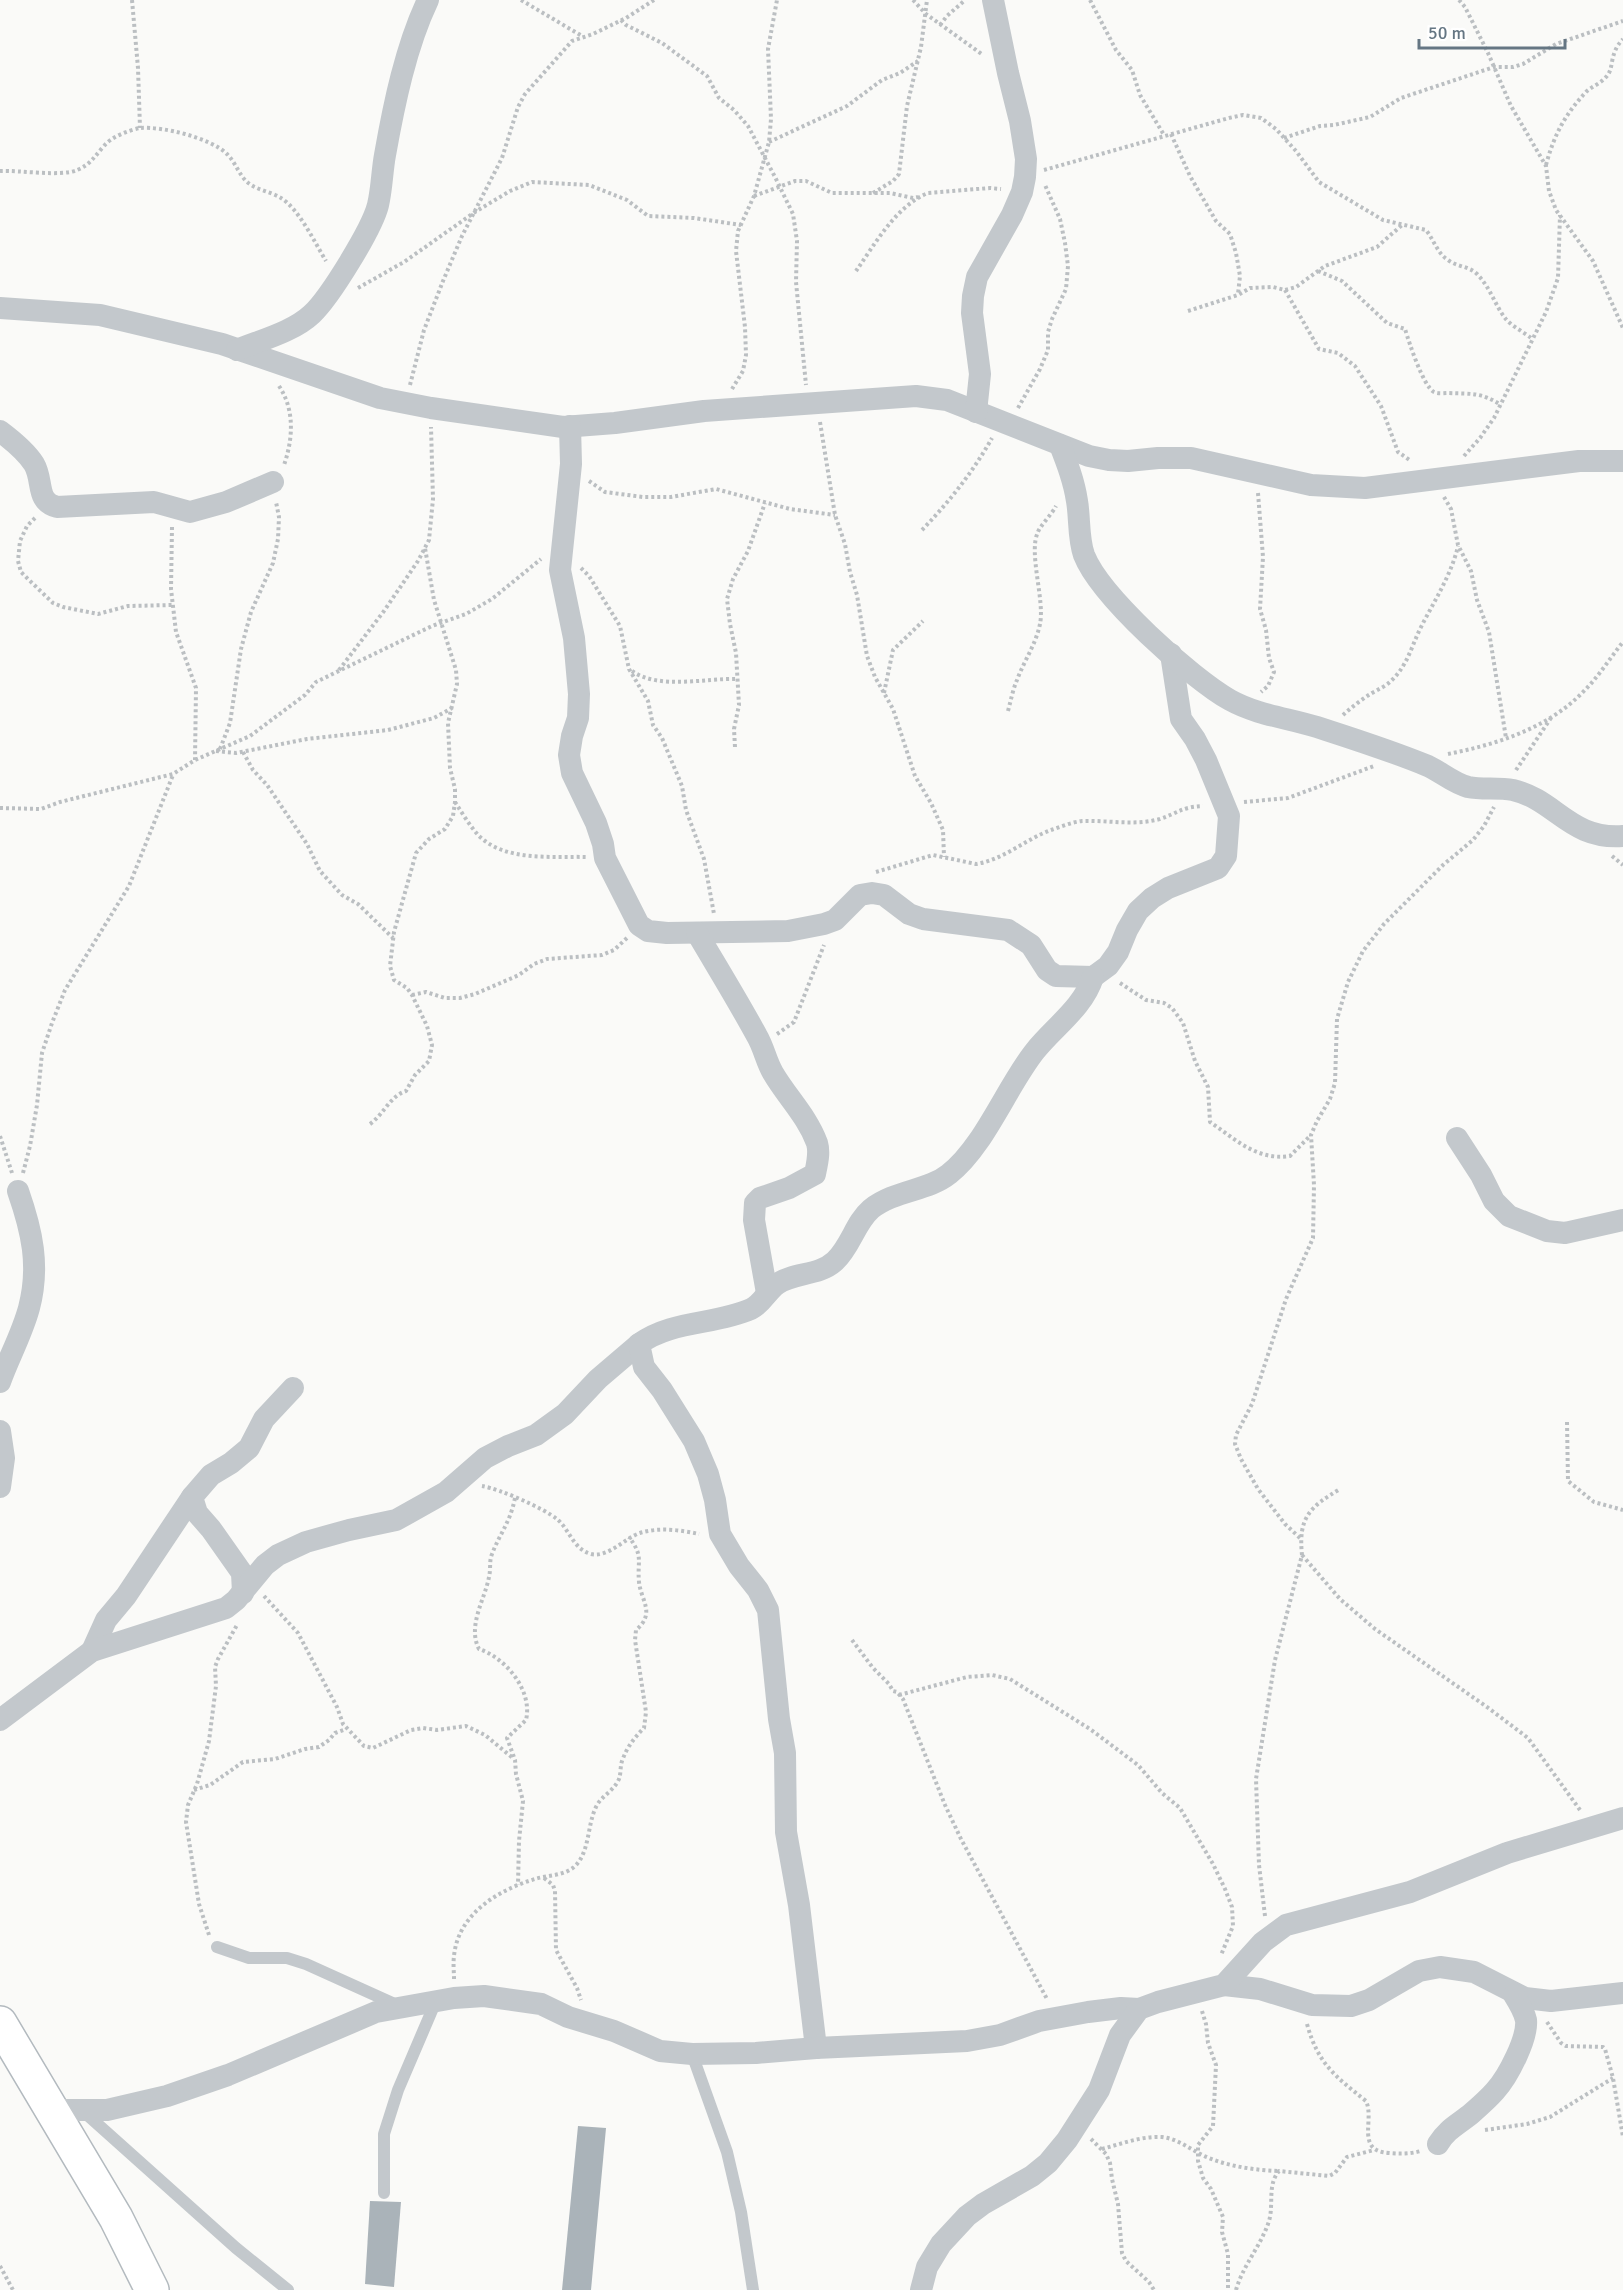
<svg xmlns="http://www.w3.org/2000/svg" width="1623" height="2290" viewBox="0 0 1623 2290" font-family="Signika,sans-serif">
  <style>
    .building { fill: #aab3b9 }
    .lines { fill: none; stroke-linecap: round; stroke-linejoin: round }
    .secondary-casing { stroke: #b3babf; stroke-width: 36 }
    .path { stroke: #bbbfc2; stroke-width: 4; stroke-dasharray: 3 3; stroke-linecap: butt }
    .lane { stroke: #c3c8cc; stroke-width: 12 }
    .street { stroke: #c3c8cc; stroke-width: 22 }
    .secondary { stroke: #fff; stroke-width: 33 }
  </style>
  <rect width="100%" height="100%" fill="#fafaf8"/>
  <g class="building">
    <path d="M578,2126L606,2128L591,2290H562Z"/>
    <path d="M370,2201L401,2202L394,2287L365,2284Z"/>
  </g>
  <g class="lines">
    <g class="secondary-casing">
      <path id="secondary" d="M0,2023L116,2218L152,2290"/>
    </g>
    <g class="path">
      <path d="M132,0L138,68L140,128"/>
      <path d="M521,0L582,36"/>
      <path d="M913,0L926,14L983,55"/>
      <path d="M1090,0L1116,50L1132,70L1140,95L1164,135"/>
      <path d="M1459,0L1465,7L1488,53L1511,106L1546,166L1549,191L1556,210L1593,261L1623,328"/>
      <path d="M621,20L626,25L662,43L707,76L719,98L734,110L748,126L775,177L793,214L797,241L796,282L806,385"/>
      <path d="M940,25L947,16L965,0"/>
      <path d="M1171,134L1190,176L1216,221L1230,234L1236,253L1240,276L1238,294"/>
      <path d="M1284,138L1320,126L1334,125L1370,117L1401,98L1494,67H1513L1523,64L1556,44L1623,21"/>
      <path d="M769,142L847,106L882,80L900,73L918,61"/>
      <path d="M1546,165C1554,135 1565,114 1587,91C1593,86 1601,83 1606,77C1615,68 1608,55 1623,39"/>
      <path d="M1044,170L1229,118L1243,115L1261,118L1276,129L1296,151L1319,182L1383,220L1426,230C1434,240 1437,253 1448,260C1457,267 1469,266 1477,274C1490,287 1495,305 1505,318C1511,326 1524,332 1531,338"/>
      <path d="M0,171C19,170 62,177 77,170C90,165 95,156 104,146C111,137 129,130 140,128C162,126 211,138 227,154C235,162 238,172 245,180C254,190 270,191 281,198C299,209 315,243 326,261"/>
      <path d="M873,193L893,181L899,174L907,106L921,47L927,0"/>
      <path d="M754,196L795,181H806L832,193H890L913,198L918,197"/>
      <path d="M856,271C875,244 896,206 928,193L990,188L1001,189"/>
      <path d="M1318,271L1342,281L1387,323L1405,329C1409,342 1423,386 1434,392C1438,394 1444,393 1448,393C1471,394 1481,392 1501,405"/>
      <path d="M358,288L404,262L475,212L510,191L532,182L589,185L627,200L648,216L694,218L741,225"/>
      <path d="M1285,290L1319,349L1338,353L1355,366L1381,406L1398,452L1411,461"/>
      <path d="M1188,311L1238,295L1250,288L1273,287L1285,290L1296,287L1325,266L1377,247L1402,225"/>
      <path d="M410,385L424,330L443,281L462,236L502,158L518,107L525,94L572,41L593,34L626,18L654,0"/>
      <path d="M279,386C295,410 293,439 284,465"/>
      <path d="M732,389L743,371L746,355L745,327L736,251L738,231L754,196L769,142L771,119L768,49L777,0"/>
      <path d="M1018,408L1040,369L1048,350V332L1052,319L1066,289L1068,266L1065,243L1060,219L1045,185"/>
      <path d="M820,422L835,515L845,544L850,572L857,595L867,656L875,677L893,709L915,776L931,803L943,830L944,857"/>
      <path d="M1464,456L1480,438L1494,418L1546,312L1558,278L1560,215"/>
      <path d="M589,481L605,492L643,497H671L716,489L790,509L835,515"/>
      <path d="M1258,493L1263,557L1260,609L1266,630L1269,658L1274,672L1268,686L1261,692"/>
      <path d="M1444,497L1451,509L1458,545L1471,571L1477,600L1489,632L1506,738"/>
      <path d="M35,518L27,526L20,541L18,561L21,572L29,580L53,603L63,607L98,614L128,606L173,605"/>
      <path d="M172,527L171,589L176,632L196,688L195,760"/>
      <path d="M922,530C949,502 973,472 992,438"/>
      <path d="M581,568L589,576L620,626L629,669L648,701L653,725L662,738L682,786L686,810L704,859L714,914"/>
      <path d="M339,670L384,611L418,561L429,540L433,499L431,427"/>
      <path d="M632,671C659,690 705,678 737,679"/>
      <path d="M884,693L893,650L923,621"/>
      <path d="M1008,711C1011,700 1013,689 1017,680C1024,661 1036,644 1040,624C1045,600 1028,552 1038,532C1040,526 1052,514 1056,506"/>
      <path d="M1343,715C1352,707 1362,699 1372,693C1379,689 1386,686 1391,681C1407,666 1411,648 1420,629C1434,601 1451,576 1458,546"/>
      <path d="M735,747L734,729L739,705L736,653L730,624L727,599L733,579L748,551L765,503"/>
      <path d="M220,749L230,723L241,649L251,612L273,563L278,539L279,517L276,502"/>
      <path d="M216,751L236,753L307,739L388,730L434,718L452,708"/>
      <path d="M243,752L253,770L267,785L307,844L320,871L342,895L358,904L393,938"/>
      <path d="M1448,754C1498,744 1549,728 1585,690C1599,676 1610,658 1623,642"/>
      <path d="M1516,770L1551,718"/>
      <path d="M455,802C462,813 470,826 479,836C506,862 552,856 587,857"/>
      <path d="M1244,802L1288,798L1374,766"/>
      <path d="M0,808L41,809L60,802L173,774L195,760L250,736L305,695L316,682L432,626L466,614L492,599L541,559"/>
      <path d="M1612,856L1623,865"/>
      <path d="M876,872L933,855L976,864C1003,860 1026,839 1051,830C1060,827 1072,822 1082,821C1108,820 1134,826 1160,819C1178,813 1181,807 1203,806"/>
      <path d="M1120,983L1146,1000L1164,1003L1172,1008L1183,1023L1195,1061L1208,1087L1210,1122C1235,1139 1257,1161 1290,1156L1310,1136"/>
      <path d="M412,995L426,992L445,998H460L475,994L519,975L534,964L547,959L602,955L614,950L627,938"/>
      <path d="M777,1034L794,1022L824,945"/>
      <path d="M370,1124C384,1114 390,1096 406,1091L415,1075L429,1061L432,1045L427,1026L412,995L407,988L394,980L390,966L394,932L416,853L429,839L445,829L453,816L455,802V789L450,768L448,723L457,684L456,670L434,600L425,548"/>
      <path d="M0,1136L12,1173"/>
      <path d="M23,1173L30,1146L37,1105L42,1053L52,1023L65,990L129,886L173,775"/>
      <path d="M1567,1422L1568,1481L1594,1502L1623,1510"/>
      <path d="M482,1486C500,1489 543,1508 557,1519C570,1530 573,1549 591,1554C608,1558 625,1538 640,1533C659,1527 681,1530 699,1534"/>
      <path d="M515,1498C510,1523 500,1533 492,1554C489,1561 491,1569 489,1577C485,1599 467,1626 479,1649C506,1658 533,1691 526,1720L507,1738L515,1760L516,1774L523,1801L519,1841L518,1885"/>
      <path d="M1300,1538L1285,1524L1258,1489L1241,1459L1235,1444L1236,1435L1252,1404L1286,1299L1313,1238L1314,1185L1311,1135L1317,1121L1330,1099L1335,1083L1337,1019L1348,982L1363,951L1384,924L1443,865L1473,840L1484,826L1494,807"/>
      <path d="M1302,1555L1340,1599L1375,1629L1487,1707L1528,1738L1580,1810"/>
      <path d="M264,1596L298,1633L337,1707L343,1724L364,1746L373,1748L411,1730L423,1728L437,1730L466,1726L485,1735L514,1759"/>
      <path d="M852,1640L873,1668L889,1684L893,1691L897,1692L903,1699L945,1805L961,1839L1047,1999"/>
      <path d="M899,1695L967,1677L992,1675L1010,1679L1090,1729L1138,1765L1162,1793L1180,1808L1213,1864L1225,1889L1232,1907L1233,1926L1221,1955"/>
      <path d="M194,1790L210,1785L243,1762L275,1759L305,1749L319,1747L329,1740L335,1733L346,1729"/>
      <path d="M544,1878L553,1885L555,1891L556,1950L577,1988L581,2000"/>
      <path d="M1265,1916L1259,1865L1256,1779L1275,1660L1302,1555C1298,1517 1310,1507 1340,1489"/>
      <path d="M209,1935L199,1904L186,1822L188,1805L197,1784L209,1741L216,1686L215,1667L218,1659L237,1625"/>
      <path d="M454,1979C454,1972 453,1964 454,1956C458,1914 498,1890 535,1879C548,1875 563,1876 574,1867C590,1853 587,1825 596,1807C601,1796 614,1791 619,1779C621,1774 620,1767 622,1761C627,1747 634,1738 644,1728L646,1712L635,1640L636,1630C656,1613 641,1601 639,1582C637,1560 644,1557 629,1537"/>
      <path d="M1202,2011L1206,2024L1208,2043L1216,2065L1213,2126L1198,2145V2161L1203,2178L1211,2189L1223,2217L1222,2232L1228,2254V2290"/>
      <path d="M1547,2022L1561,2043L1566,2046L1603,2047L1605,2049L1613,2078L1623,2137"/>
      <path d="M1307,2024C1318,2064 1335,2076 1366,2101C1375,2120 1355,2151 1389,2153C1400,2154 1410,2154 1421,2151"/>
      <path d="M1485,2130L1527,2124L1550,2117L1613,2078"/>
      <path d="M1091,2139L1106,2154L1110,2163L1112,2179L1118,2204L1122,2253L1126,2261L1149,2282L1154,2290"/>
      <path d="M1102,2149C1121,2144 1141,2136 1162,2137C1180,2139 1193,2152 1209,2158C1231,2167 1256,2170 1278,2171"/>
      <path d="M0,2266L13,2290"/>
      <path d="M1236,2290C1243,2265 1261,2246 1269,2221C1274,2204 1267,2185 1279,2171L1329,2176L1335,2173L1347,2157L1374,2150"/>
    </g>
    <g class="lane">
      <path d="M217,1947L249,1958H287L306,1964L399,2006"/>
      <path d="M692,2054L727,2152L741,2212L753,2290"/>
      <path d="M84,2112L236,2248L288,2290"/>
      <path d="M384,2193V2134L398,2090L436,2001"/>
    </g>
    <g class="street">
      <path d="M0,308L100,315L222,344L380,398L431,408L563,427L615,423L704,411L916,396L947,400L1089,456L1109,460L1128,461L1158,458H1191L1311,485L1365,488L1579,461H1623"/>
      <path d="M237,350C261,340 293,332 312,314C330,297 372,229 378,205C382,188 382,171 385,155C394,104 406,46 428,0"/>
      <path d="M976,412L980,374L972,313L973,296L977,277L1012,215L1022,192L1025,177L1026,159L1020,121L1008,73L993,0"/>
      <path d="M570,426L571,464L560,570L574,638L579,694L578,718L572,736L569,755L572,773L596,823L603,844L605,858L639,925L648,931L667,933L788,931L824,924L835,920L860,895L872,893L884,895L909,914L923,919L1008,930L1031,945L1047,970L1056,976L1093,977L1108,966L1118,952L1127,930L1138,911L1152,898L1168,888L1218,868L1226,856L1229,816L1206,760L1195,739L1181,719L1171,654"/>
      <path d="M0,431C12,440 26,451 34,464C44,481 35,501 57,507L154,502L190,512L226,502L273,482"/>
      <path d="M1060,445C1067,463 1074,481 1077,501C1080,518 1078,538 1084,555C1100,596 1191,678 1230,700C1257,715 1288,718 1317,727C1354,739 1392,751 1428,766C1441,772 1453,783 1468,787C1482,790 1498,787 1513,790C1556,800 1570,840 1623,836"/>
      <path d="M697,933C717,967 738,1001 757,1036C764,1048 766,1061 773,1073C787,1097 807,1116 817,1143C820,1153 817,1164 815,1174L789,1188L760,1198L755,1203L754,1220L767,1293"/>
      <path d="M1457,1138L1481,1175L1494,1201L1509,1216L1547,1231L1565,1233L1623,1220"/>
      <path d="M0,1382C9,1357 22,1334 29,1308C40,1266 32,1231 18,1191"/>
      <path d="M0,1431L4,1458L0,1487"/>
      <path d="M243,1593L242,1573L211,1529L197,1513L192,1497L211,1475L231,1463L249,1448L264,1419L293,1388"/>
      <path d="M92,1651L106,1620L126,1596L192,1497"/>
      <path d="M0,1720L92,1651L226,1608L236,1600L265,1565L278,1555L306,1542L349,1530L396,1520L446,1492L485,1458L508,1446L536,1435L565,1414L598,1379L639,1344"/>
      <path d="M1224,1985L1260,1989L1312,2005L1351,2006L1369,2000L1419,1971L1440,1967L1474,1972L1525,1998L1551,2001L1623,1993"/>
      <path d="M816,2048L799,1905L786,1832L785,1753L779,1719L768,1610L758,1590L739,1566L720,1534L715,1500L708,1474L694,1441L662,1390L644,1367L639,1344C672,1320 715,1325 751,1309C763,1303 766,1292 777,1284C794,1272 819,1276 835,1261C851,1246 855,1223 871,1209C895,1190 928,1191 949,1174C984,1147 1007,1086 1035,1051C1054,1027 1083,1008 1093,977"/>
      <path d="M52,2110H107L167,2096L228,2075L376,2012L454,1998L484,1996L541,2004L568,2017L614,2031L660,2051L692,2054L756,2053L816,2048L967,2041L1000,2035L1039,2021L1088,2012L1121,2008L1139,2009"/>
      <path d="M1438,2144C1447,2129 1459,2124 1472,2113C1480,2106 1488,2099 1495,2091C1508,2077 1528,2038 1526,2020C1524,2011 1519,2003 1514,1995"/>
      <path d="M921,2290L927,2267L941,2244L967,2216L983,2204L1032,2176L1048,2163L1067,2140L1099,2090L1120,2035L1139,2009L1158,2002L1224,1985L1263,1942L1286,1925L1410,1892L1507,1853L1623,1818"/>
    </g>
    <use href="#secondary" class="secondary"/>
  </g>
  <path d="M1419 39v9h146v-9" fill="none" stroke="#657683" stroke-width="3"/>
  <text x="1428" y="39" font-size="18" fill="#657683" stroke="#ffffff" stroke-width="4.5" paint-order="stroke">50 m</text>
</svg>
